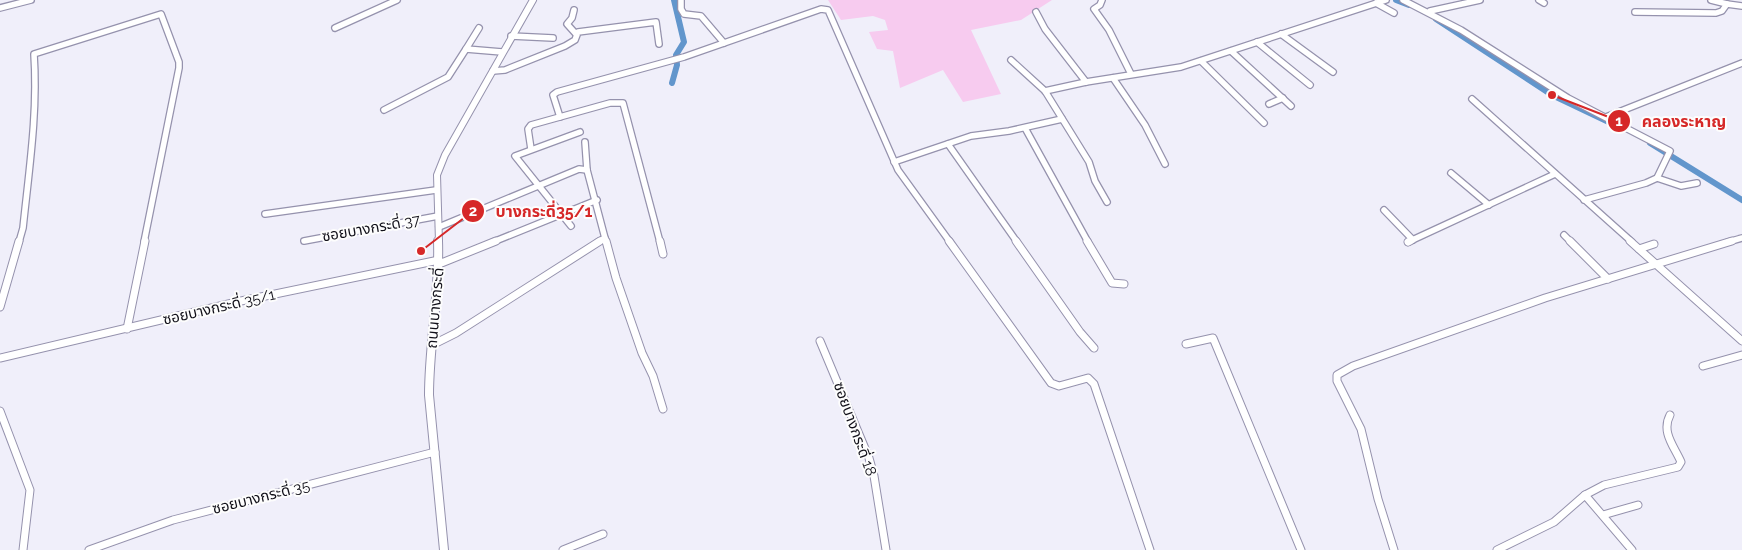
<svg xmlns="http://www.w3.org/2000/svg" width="1742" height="550" viewBox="0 0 1742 550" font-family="Raleway,'Noto Sans Thai',sans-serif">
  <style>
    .green { fill: #f7cbef }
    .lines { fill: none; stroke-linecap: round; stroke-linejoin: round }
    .canal { stroke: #6296cc; stroke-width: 6 }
    .minor-far1-casing { stroke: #9592ad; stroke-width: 8 }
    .minor-casing { stroke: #9592ad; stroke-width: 9 }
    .tertiary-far1-casing { stroke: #9592ad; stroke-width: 8 }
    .tertiary-casing { stroke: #9592ad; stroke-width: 10 }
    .minor-far1 { stroke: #fff; stroke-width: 5.5 }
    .minor { stroke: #fff; stroke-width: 7 }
    .tertiary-far1 { stroke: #fff; stroke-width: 6 }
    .tertiary { stroke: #fff; stroke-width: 8 }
    .labels { text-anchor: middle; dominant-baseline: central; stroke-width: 4; stroke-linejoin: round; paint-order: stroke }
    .street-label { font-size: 15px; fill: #111019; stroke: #fdfdfd }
    .leader { fill: none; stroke: #d62828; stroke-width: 2 }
    .callout-dot { fill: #d62828; stroke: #fdfdfd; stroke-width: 2 }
    .mark-label { font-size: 15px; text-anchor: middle; font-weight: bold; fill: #fff }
    .callout-label { font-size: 16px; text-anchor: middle; font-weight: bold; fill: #d62828; stroke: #fdfdfd; stroke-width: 4; stroke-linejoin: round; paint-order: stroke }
  </style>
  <rect width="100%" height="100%" fill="#f0effa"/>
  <path class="green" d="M828,0H1052L1021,20L971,30L1001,94L963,102L943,70L900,88L893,51L877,49L869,32L888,30L885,20L873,16L841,20Z"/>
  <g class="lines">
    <g class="canal">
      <path d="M1396,0L1409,5"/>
      <path d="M1436,19L1552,95L1615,125"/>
      <path d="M672,83L677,65L676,55L684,42L674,0"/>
      <path d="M1650,143L1742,200"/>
    </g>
    <g class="minor-far1-casing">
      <g id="minor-far1">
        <path d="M681,0V9L684,14L701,16L724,43"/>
        <path d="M1102,0L1100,5L1094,9L1109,30L1131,74"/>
        <path d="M1403,0L1461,30L1568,98L1670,151L1657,178L1646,183L1584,200"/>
        <path d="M1539,0L1544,3"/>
        <path d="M1711,0L1727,4"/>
        <path d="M1376,3L1394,13"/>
        <path d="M0,8L31,0"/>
        <path d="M574,10L572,18L567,24L576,34"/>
        <path d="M1430,11L1480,0"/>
        <path d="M1036,12L1045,29L1086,82"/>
        <path d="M1635,12L1716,13L1722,11L1727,4L1742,6"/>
        <path d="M335,28L397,0"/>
        <path d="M1281,34L1333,72"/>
        <path d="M511,36L553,38"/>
        <path d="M1257,42L1310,85"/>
        <path d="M466,49L479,28"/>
        <path d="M1231,51L1291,106"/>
        <path d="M1011,60L1045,91L1089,162L1095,181L1107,202"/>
        <path d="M1201,61L1264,123"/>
        <path d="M493,71L505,70L565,46L575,40L578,32L656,22L659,44"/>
        <path d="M1113,78L1145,125L1165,164"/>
        <path d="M1045,91L1086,82L1181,67L1386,0"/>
        <path d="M1472,99L1632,242"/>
        <path d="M1269,104L1283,98"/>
        <path d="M384,110L448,77L466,49L502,52"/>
        <path d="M560,117L553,95L557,92L684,57L821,9L828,10L898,170L950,242"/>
        <path d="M1606,117L1742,63"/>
        <path d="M1025,128L1088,242"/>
        <path d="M585,142L587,170L606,242"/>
        <path d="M948,144L1017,242"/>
        <path d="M531,149L528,129L531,125L610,103H623L660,242"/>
        <path d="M894,162L971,136L1009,131L1062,119"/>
        <path d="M1451,173L1489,205"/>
        <path d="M1657,178L1681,186L1697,183"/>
        <path d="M1384,210L1413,240"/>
        <path d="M265,214L436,190"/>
        <path d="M571,226L515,156L580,132"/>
        <path d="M439,227L579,169L587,170"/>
        <path d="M1564,235L1571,242"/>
        <path d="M304,241L438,216"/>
        <path d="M19,242L23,228C29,170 38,112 34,54L161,14L179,62V68L144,242"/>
        <path d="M493,242L597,200"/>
        <path d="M598,242L605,238"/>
        <path d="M1408,242L1555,174"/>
        <path d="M1728,242L1742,238"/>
      </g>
    </g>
    <g class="minor-casing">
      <g id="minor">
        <path d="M606,241L616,278L642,353L653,376L663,409"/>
        <path d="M660,241L663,254"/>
        <path d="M949,241L1051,383L1059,386L1088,378L1094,384L1150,550"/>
        <path d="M1016,241L1080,332L1094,348"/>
        <path d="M1087,241L1112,283L1124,284"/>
        <path d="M1570,241L1608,279"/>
        <path d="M1630,241L1742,341"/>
        <path d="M1408,242L1410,241"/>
        <path d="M1639,249L1654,244"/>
        <path d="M439,264L496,241"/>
        <path d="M0,307L19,241"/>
        <path d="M127,329L145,241"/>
        <path d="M820,341L869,458L874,476L886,550"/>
        <path d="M1186,344L1213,338L1301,550"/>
        <path d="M432,345L456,333L600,241"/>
        <path d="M0,358L241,301L439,260"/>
        <path d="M1703,366L1742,355"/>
        <path d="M0,411L30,490L23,550"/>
        <path d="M1585,495L1632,550"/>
        <path d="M1603,515L1638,505"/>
        <path d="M89,550L173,520L435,452"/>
        <path d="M563,550L603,534"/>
        <path d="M1394,550L1378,499L1361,429L1337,381V375L1353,366L1545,298L1732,241"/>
        <path d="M1497,550L1554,522L1585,495L1604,485L1678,467L1681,462C1674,446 1661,432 1670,415"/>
      </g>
    </g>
    <g class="tertiary-far1-casing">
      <path id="tertiary-far1" d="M439,242L437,175L445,155L533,0"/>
    </g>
    <g class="tertiary-casing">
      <path id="tertiary" d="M438,241C440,293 429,344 429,395L444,550"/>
    </g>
    <use href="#minor-far1" class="minor-far1"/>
    <use href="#minor" class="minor"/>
    <use href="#tertiary-far1" class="tertiary-far1"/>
    <use href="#tertiary" class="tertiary"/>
  </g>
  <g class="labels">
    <g class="street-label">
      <text transform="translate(371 228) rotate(-10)">ซอยบางกระดี่ 37</text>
      <text transform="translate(219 307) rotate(-13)">ซอยบางกระดี่ 35/1</text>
      <text transform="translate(435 308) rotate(-85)">ถนนบางกระดี่</text>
      <text transform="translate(855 429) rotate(70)">ซอยบางกระดี่ 18</text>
      <text transform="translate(261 497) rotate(-14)">ซอยบางกระดี่ 35</text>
    </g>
  </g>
  <path class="leader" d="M1552 95L1619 121M421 251L473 211"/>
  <g class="callout-dot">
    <circle cx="1552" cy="95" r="5"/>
    <circle cx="421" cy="251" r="5"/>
    <circle cx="1619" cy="121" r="12"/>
    <circle cx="473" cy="211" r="12"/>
  </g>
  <g class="mark-label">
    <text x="1619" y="126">1</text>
    <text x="473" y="216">2</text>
  </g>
  <g class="callout-label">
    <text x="1684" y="127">คลองระหาญ</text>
    <text x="544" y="217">บางกระดี่35/1</text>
  </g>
</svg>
